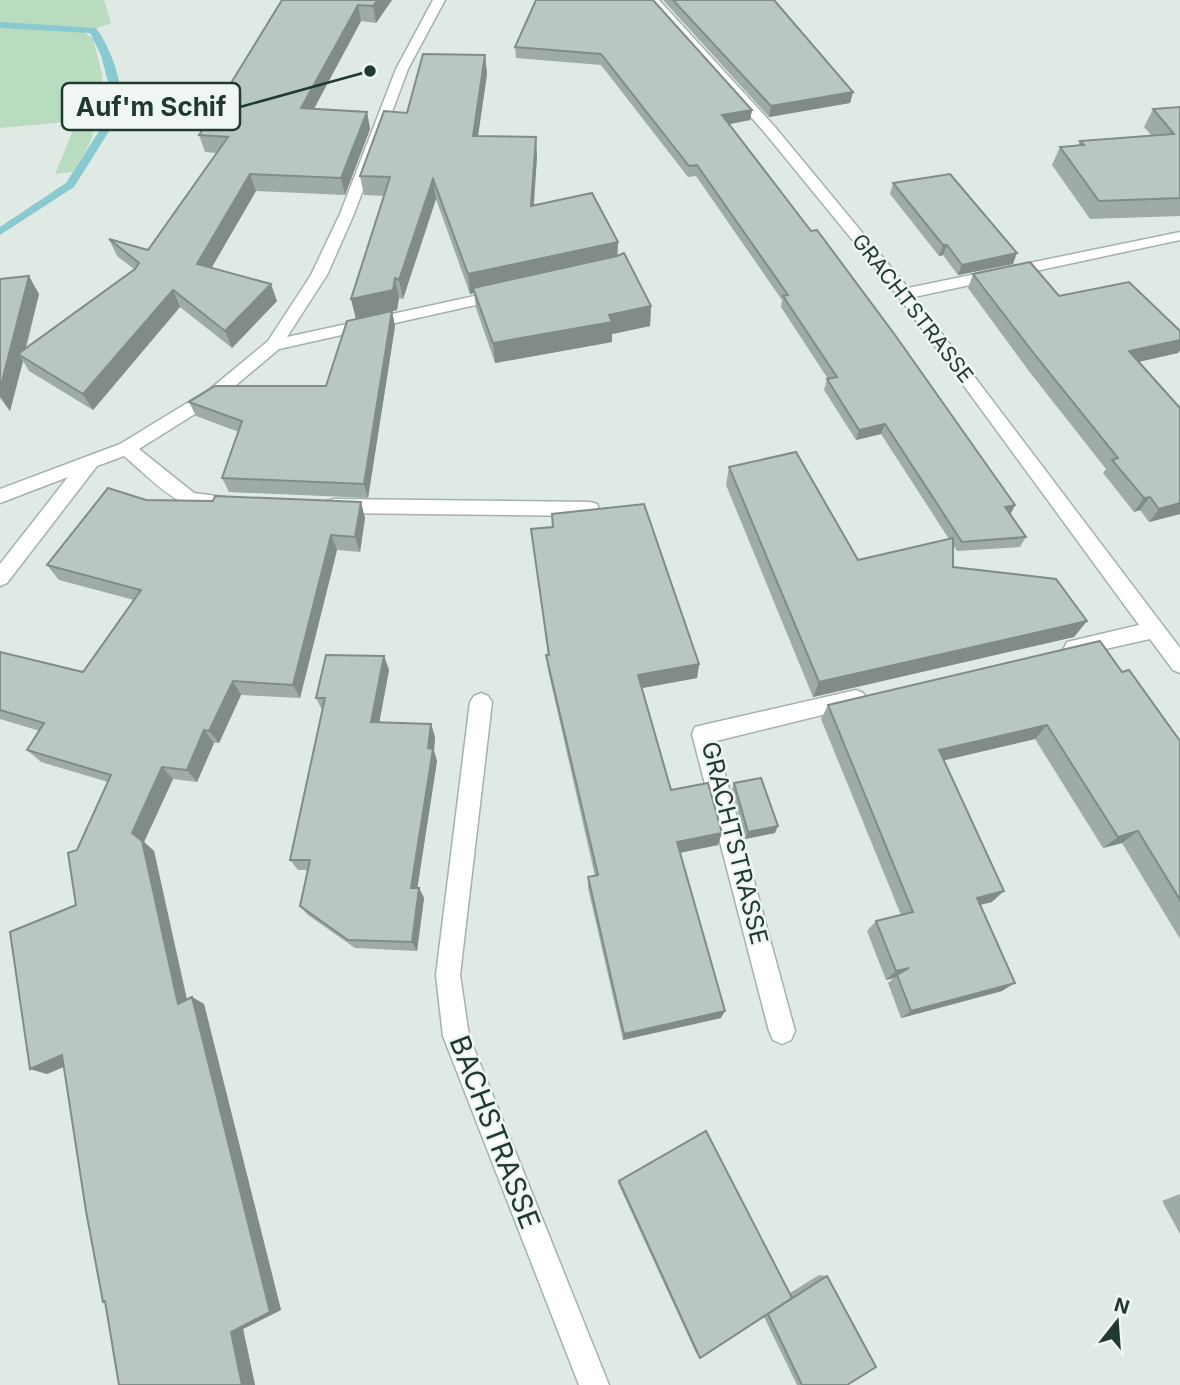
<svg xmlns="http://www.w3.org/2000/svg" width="1180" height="1385" viewBox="0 0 1180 1385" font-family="Inter,sans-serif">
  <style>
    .green { fill: #b9dbbf }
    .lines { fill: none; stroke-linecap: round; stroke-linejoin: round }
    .stream { fill: #88cacf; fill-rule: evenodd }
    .minor-casing { stroke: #a3b2ab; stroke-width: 3 }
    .minor { fill: #fff; fill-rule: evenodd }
    .wall { fill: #9eaca5 }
    .shaded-wall { fill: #818c86 }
    .building { fill: #b8c8c0; stroke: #818c86; stroke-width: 2 }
    .labels { text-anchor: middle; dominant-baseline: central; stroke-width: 5; stroke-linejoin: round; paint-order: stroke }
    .far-street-label { font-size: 21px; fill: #213a31; stroke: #f0f7f3 }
    .street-label { font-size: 24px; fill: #213a31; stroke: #f0f7f3 }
    .near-street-label { font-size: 28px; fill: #213a31; stroke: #f0f7f3 }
    .leader { fill: none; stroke: #213a31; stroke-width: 2.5 }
    .callout-dot { fill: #213a31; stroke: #f0f7f3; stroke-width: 2.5 }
    .callout { fill: #f0f7f3; stroke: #213a31; stroke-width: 2.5 }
    .callout-label { font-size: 26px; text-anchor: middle; font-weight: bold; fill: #213a31 }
  </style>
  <rect width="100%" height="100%" fill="#e0eae5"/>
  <path class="green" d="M0,0H104L111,23L97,28L62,27L82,30L93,39L102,74L104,109L96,124L89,145L73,172L55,174L77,121L0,128Z"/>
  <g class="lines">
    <path class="stream" d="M0,22L96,28C112,50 127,90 118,117L74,187L0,235V227L66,183L108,117L111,107L110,90L101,55L90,33L0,28Z"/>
    <g class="minor-casing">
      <g id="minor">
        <path d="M433,0H445L408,69L354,214L327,275L287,337L502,290L510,295L507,298L279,349L222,397L139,449L194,493L224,497L227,502L224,507C184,519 152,479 124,456L97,466L7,583L0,586V564L68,477L0,503V489L120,444L210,389L268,341L311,275L340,214L396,69Z"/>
        <path d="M647,0H659L775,127L908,288L1180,232V240L914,297L1180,648V673L1173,670L1150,639L1074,656L1067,654L1064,648L1067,642L1139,625L899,297L765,133Z"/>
        <path d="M334,499L590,502L597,504L599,509L597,514L590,516L334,513L327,511L325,506L327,501Z"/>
        <path d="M856,690L863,693L867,699L863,705L716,741L795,1031L791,1040L782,1044L773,1040L769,1031L692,734L695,727L703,725Z"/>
        <path d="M481,693L488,696L492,702L460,975L469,1036L609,1385H579L443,1036L436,975L470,702L474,696Z"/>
      </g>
    </g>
    <use href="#minor" class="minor"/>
  </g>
  <g class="wall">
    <path d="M282,0H392L376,23L361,21L314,109L367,112L370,129L345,195L256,191L211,268L277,301L232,348L180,307L93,410L29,371L23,361L10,411L0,398V279L39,294L26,349L134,269L117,256L109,239L148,250L217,153L205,152L199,135Z"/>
    <path d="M536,0L752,110L750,120L729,124L1015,505L1010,515L1026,537L1020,547L957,551L953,545V567L1087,621L1074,637L813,697L726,485L729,467L858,560L949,539L881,434L856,440L824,390L827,379H828L781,307L782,300L696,176L688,177L601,65L516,58L515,47Z"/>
    <path d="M663,0H774L853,92L850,103L769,117Z"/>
    <path d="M485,55L487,74L478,136L537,156L534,205L618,242L617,256L651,306L650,326L612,334V342L495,363L476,308L474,293L470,294L436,199L403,299L399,298L397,310L392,311L395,326L368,498L229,492L222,478L239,432L196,416L189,402L326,386L356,319L351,299L384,196L364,195L360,176L407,113Z"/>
    <path d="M1180,107V216L1090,219L1052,165L1060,147L1078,145L1080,141L1151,135L1144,127L1153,109Z"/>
    <path d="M893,183L1013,264L958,275L943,255L939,256L890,194Z"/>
    <path d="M973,274L1059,296L1180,331V350L1178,353L1138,362L1180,408V514L1149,522L1140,510L1134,512L1103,473L1106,469L1028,370L968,288Z"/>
    <path d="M146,500L365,518L360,552L337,550L300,698L241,695L219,743H214L197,782L173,779L144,842L154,851L187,999L192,997L204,1004L281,1310L243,1329L255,1385H119L105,1301L103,1302L64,1067L47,1074L30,1069L76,905L77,850L108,782L41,762L27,750L40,731L0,719V652L83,672L134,600L59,580L47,565Z"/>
    <path d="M552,514L699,664L697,678L642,688L671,790L718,845L679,853L721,1018L623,1040L588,888V877L595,876L548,670L546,655H548L531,529L553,527Z"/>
    <path d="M384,656L389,670L379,722L431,724L435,737L434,751L437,761L417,888H419L424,898L417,951L355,948L308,915L300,906L308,870H298L290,860L322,710L316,698Z"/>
    <path d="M1122,672L1180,741V939L1122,843L1103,848L1035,739L943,760L992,902L980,905L1002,991L901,1018L888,983L894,978L886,980L867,931L876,921L901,915L821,719L828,705Z"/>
    <path d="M734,783L775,833L745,839L732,790Z"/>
    <path d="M619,1181L790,1293L819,1275L827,1276L847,1385H797L764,1317L700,1358L696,1353L618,1183Z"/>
    <path d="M1180,1194V1234L1162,1201Z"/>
  </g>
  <g class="shaded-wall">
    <path d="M378,0H392L376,23L373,6Z"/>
    <path d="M358,5L361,21L305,125L301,108Z"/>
    <path d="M485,55L487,74L475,156L473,136Z"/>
    <path d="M853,92L850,103L769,117L771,106Z"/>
    <path d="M752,110L750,120L720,126L722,115Z"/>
    <path d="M367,112L370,129L345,195L341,178Z"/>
    <path d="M536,137L537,156L532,226L531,206Z"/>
    <path d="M250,174L256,191L204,281L197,264Z"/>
    <path d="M433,179L436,199L403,299L399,280Z"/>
    <path d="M618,242L617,262L473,288L474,293L470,294L468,274Z"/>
    <path d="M943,245H947L943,255L939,256Z"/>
    <path d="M1017,253L1013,264L958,275L962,265Z"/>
    <path d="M29,276L39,294L23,357L18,354L23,361L10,411L0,396V389Z"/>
    <path d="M395,278L399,298L397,310L392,311L395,326L368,498L364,484L356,319L351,299Z"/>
    <path d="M271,284L277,301L232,348L225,331Z"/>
    <path d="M173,290L180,307L93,410L83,394Z"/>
    <path d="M651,306L650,326L612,334V342L495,363L493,343L609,315Z"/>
    <path d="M1180,340V350L1178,353L1120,366L1129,351Z"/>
    <path d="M885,424L881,434L856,440L859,430Z"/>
    <path d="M1150,497L1140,510L1134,512L1144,498Z"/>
    <path d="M361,502L365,518L360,552L355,537Z"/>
    <path d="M1180,503V514L1149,522L1159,509Z"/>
    <path d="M1015,505L1010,515L1005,507Z"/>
    <path d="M331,535L337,550L300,698L293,685Z"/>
    <path d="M1087,621L1074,637L813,697L819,682Z"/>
    <path d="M384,656L389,670L377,735L371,722Z"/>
    <path d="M699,664L697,678L637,689L638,675Z"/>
    <path d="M233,681L241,695L219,743L209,731Z"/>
    <path d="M431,724L435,737L434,751L437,761L416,897L411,888Z"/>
    <path d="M1047,725L1035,739L929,764L939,750Z"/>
    <path d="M204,730L214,743L197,782L187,770Z"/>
    <path d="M162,767L173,779L144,842L154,851L189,1010L178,1004L132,833Z"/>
    <path d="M778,826L775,833L745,839L748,832Z"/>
    <path d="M1138,831L1122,843L1103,848L1118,837Z"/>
    <path d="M722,833L718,845L674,854L677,842Z"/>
    <path d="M419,888L424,898L417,951L412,942Z"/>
    <path d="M1004,891L992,902L966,908L977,898Z"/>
    <path d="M909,968L894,978L886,980L896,971Z"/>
    <path d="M1015,983L1002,991L901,1018L911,1011Z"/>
    <path d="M192,997L204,1004L281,1310L243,1329L255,1385H242L231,1332Z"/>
    <path d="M725,1011L721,1018L623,1040L624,1034Z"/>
    <path d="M62,1055L77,1061L47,1074L30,1069Z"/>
  </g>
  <g class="building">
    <path d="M282,0H378L373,6L358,5L301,108L367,112L341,178L250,174L197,264L271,284L225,331L173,290L83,394L18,354L135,269L139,263L109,239L148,250L228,137L199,135Z"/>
    <path d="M536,0H653L752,110L722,115L811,231L817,230L895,335L1015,505L1005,507L1026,537L962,542L885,424L859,430L827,379L837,377L783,296L788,295L697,165L689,166L601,54L515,47Z"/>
    <path d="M673,0H774L853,92L771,106Z"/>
    <path d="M423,54L485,55L473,136L536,137L531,206L592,193L618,242L468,274L433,179L399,280L395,278L393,290L351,299L390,177L360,176L384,111L407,113Z"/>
    <path d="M1180,107V198L1099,201L1060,147L1084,145L1080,141L1174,134L1153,109Z"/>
    <path d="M950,174L1017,253L962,265L947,245H943L893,183Z"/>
    <path d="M624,253L651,306L609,315L612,322L493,343L473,288L617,256Z"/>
    <path d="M1030,262L1059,296L1129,282L1180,331V340L1129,351L1180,408V503L1159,509L1150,497L1144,498L1112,460L1118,458L1035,355L973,274Z"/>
    <path d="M29,276L0,389V279Z"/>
    <path d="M392,311L364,484L222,478L242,421L189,402L215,386H326L347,321Z"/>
    <path d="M796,452L858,560L953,538V567L1056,579L1087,621L819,682L729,467Z"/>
    <path d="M108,488L146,500L213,501L215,496L361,502L355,537L331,535L293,685L233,681L209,731L204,730L187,770L162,767L132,833L142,841L178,1004L192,997L270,1312L231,1332L242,1385H119L105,1301L103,1302L86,1211L62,1055L30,1069L10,932L76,905L68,853L77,850L111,775L27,750L44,723L0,710V652L83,672L141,590L47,565Z"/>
    <path d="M644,504L699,664L638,675L671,790L708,783L722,833L677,842L725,1011L624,1034L588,877L598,875L546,655H549L531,529L553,527L552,514Z"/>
    <path d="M1100,641L1122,672L1129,670L1180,741V900L1138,831L1118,837L1047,725L939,750L1004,891L977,898L1015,983L911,1011L897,975L909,968L896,971L876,921L913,912L828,705Z"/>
    <path d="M326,655L384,656L371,722L431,724L428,748L433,749L411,888H419L412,942L348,940L300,906L310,860H290L325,698H316Z"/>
    <path d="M761,778L778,826L748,832L734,783Z"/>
    <path d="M706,1131L792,1298L700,1358L619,1181Z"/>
    <path d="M827,1276L876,1367L847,1385H802L768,1314Z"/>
  </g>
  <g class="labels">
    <g class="far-street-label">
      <text transform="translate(913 308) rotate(52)">GRACHTSTRASSE</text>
    </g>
    <g class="street-label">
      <text transform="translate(735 843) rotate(76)">GRACHTSTRASSE</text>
    </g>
    <g class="near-street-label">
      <text transform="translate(495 1132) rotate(69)">BACHSTRASSE</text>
    </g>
  </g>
  <path class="leader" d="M370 71L240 107"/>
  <circle class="callout-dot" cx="370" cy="71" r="7"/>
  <rect class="callout" x="62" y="83" width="178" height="47" rx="7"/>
  <g class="callout-label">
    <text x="151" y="116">Auf'm Schif</text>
  </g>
  <g transform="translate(1117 1322) rotate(17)" stroke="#f0f7f3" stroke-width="5" paint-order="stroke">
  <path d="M0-5L12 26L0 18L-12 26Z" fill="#213a31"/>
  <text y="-10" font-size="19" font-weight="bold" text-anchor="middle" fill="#213a31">N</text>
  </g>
</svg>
